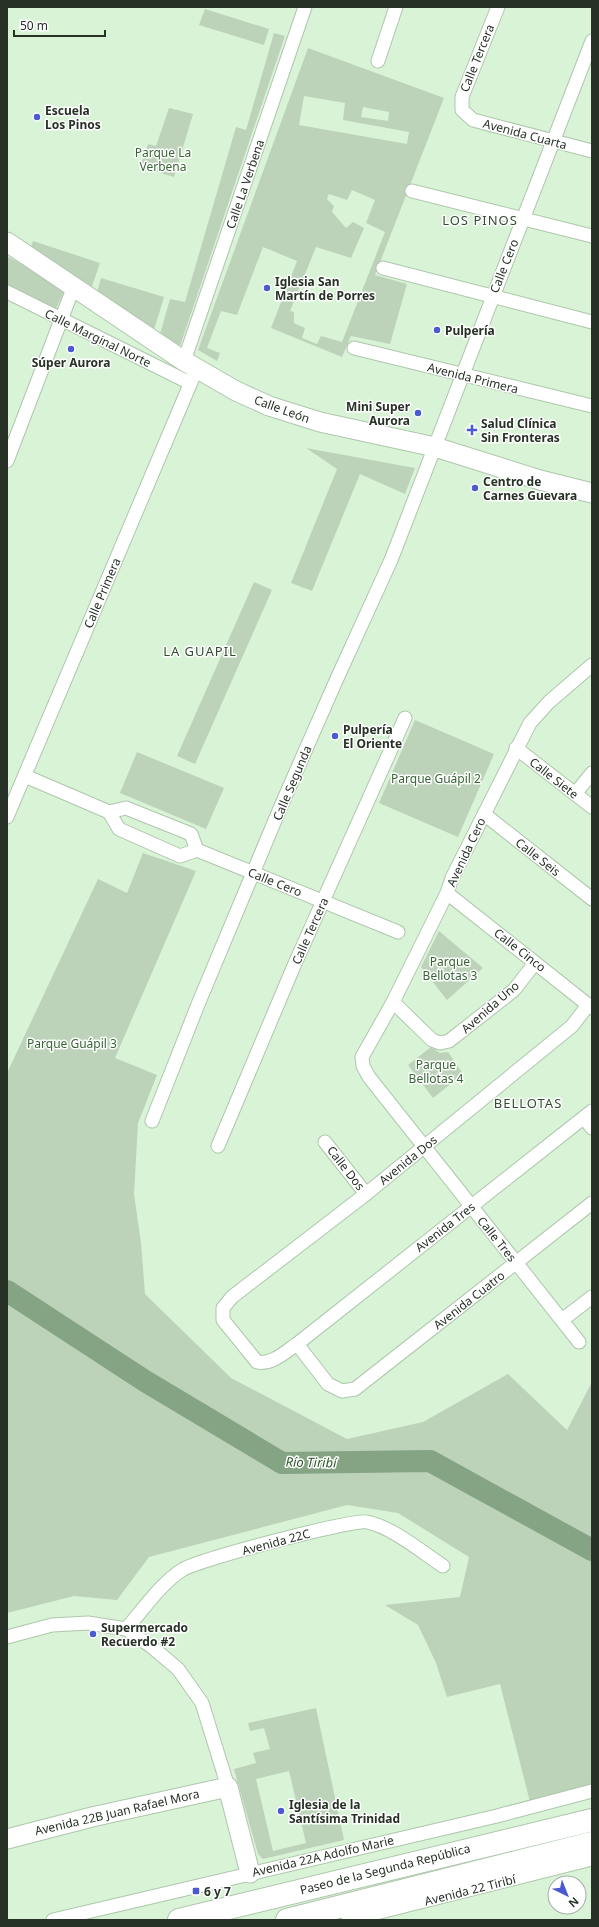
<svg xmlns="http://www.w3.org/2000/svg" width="599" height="1927" viewBox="0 0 599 1927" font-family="'Noto Sans',sans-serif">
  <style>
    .green { fill: #bcd3ba; fill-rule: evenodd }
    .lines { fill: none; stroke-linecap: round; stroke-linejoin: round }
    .river { stroke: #85a483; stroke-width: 22 }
    .street-casing { stroke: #aec7ac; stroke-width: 15 }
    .secondary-casing { stroke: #aec7ac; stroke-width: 21 }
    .highway-casing { stroke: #aec7ac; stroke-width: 24 }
    .street { stroke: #fff; stroke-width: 13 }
    .secondary { stroke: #fff; stroke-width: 19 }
    .highway { stroke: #fff; stroke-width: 22 }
    .poi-dot { fill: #4b5acf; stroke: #fff; stroke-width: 1.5 }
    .labels { text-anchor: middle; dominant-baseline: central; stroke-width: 3; stroke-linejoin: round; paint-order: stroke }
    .street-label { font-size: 12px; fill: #273126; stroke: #fff }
    .poi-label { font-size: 12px; font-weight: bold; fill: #273126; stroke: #fff; text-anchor: start }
    .park-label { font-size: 12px; fill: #386536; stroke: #fff }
    .neighbourhood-label { font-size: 13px; letter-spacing: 1px; fill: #354b34; stroke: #fff }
    .water-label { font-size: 13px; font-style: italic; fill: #2e5a2c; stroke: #fff }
  </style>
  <rect width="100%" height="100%" fill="#d9f3d7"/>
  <g class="green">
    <path d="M205,9L269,29L264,45L199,25Z"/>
    <path d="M274,33L285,36L180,346L160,334L170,299L185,302L236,127L246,130Z"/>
    <path d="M308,48L444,98L375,275L407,284L390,344L351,336L342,357L271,328L297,261L263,247L237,315L221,311L207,348L220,353L217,361L198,350ZM304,96L345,103L343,120L409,132L407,144L299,125ZM363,107L389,112L388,121L361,117ZM352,190L375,200L366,223L385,232L342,342L321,336L317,344L302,338L305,328L294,323V312L290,311L316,247L351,258L364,228L353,222L346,228L332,212L334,206L327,199L329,194L347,200Z"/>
    <path d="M169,108L193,114L174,177L140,167L148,144L156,146Z"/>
    <path d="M33,241L100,263L91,289L31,247Z"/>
    <path d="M7,256L65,289L56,309L7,284Z"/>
    <path d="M101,278L164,297L154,330L97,292Z"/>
    <path d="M306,448L415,468L405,494L360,474L312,591L291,583L337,469Z"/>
    <path d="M254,582L272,590L195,764L177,756Z"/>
    <path d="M415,720L494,754L458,837L379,803Z"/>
    <path d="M137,752L224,788L206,829L120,793Z"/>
    <path d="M143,853L196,871L115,1058L157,1075L138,1123L134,1194L141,1243L145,1294L231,1378L347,1439L423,1422L508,1374L567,1430L592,1382V1786L530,1802L500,1684L447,1697L436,1663L418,1625L385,1605L460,1597L469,1557L398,1513L347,1505L149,1557L117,1600L74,1596L7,1613V1071H8L98,879L127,893Z"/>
    <path d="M439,931L483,968L447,1000L421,967Z"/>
    <path d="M431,1047L440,1053L448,1052L463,1074L433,1098L408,1065Z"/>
    <path d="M316,1708L344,1840L263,1859L258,1854L234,1769L256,1763L253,1753L270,1749L264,1728L250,1731L248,1723ZM289,1771L306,1843L273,1851L256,1779Z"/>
  </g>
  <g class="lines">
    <path class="river" d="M7,1291L145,1381L282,1463L430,1461L592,1550"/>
    <g class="street-casing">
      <g id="street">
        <path d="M498,7L462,97V110L473,120L592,151"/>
        <path d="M378,61L396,7"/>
        <path d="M412,191L592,236"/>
        <path d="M383,268L592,322"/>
        <path d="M7,292L190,383"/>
        <path d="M354,348L592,406"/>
        <path d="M184,361L305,7"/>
        <path d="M7,461L74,286"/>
        <path d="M516,748L592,807"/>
        <path d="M25,776L109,812L126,808L191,834L197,850"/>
        <path d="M575,794L592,773"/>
        <path d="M109,812L119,829L180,856L197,850L398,932"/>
        <path d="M484,814L592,899"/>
        <path d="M7,817L197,368"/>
        <path d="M447,893L592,1008"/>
        <path d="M393,1002L432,1040L440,1043L449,1041L514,990L535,963"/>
        <path d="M588,1005L572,1026L366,1194L232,1297L223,1308V1320L257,1362C272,1365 285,1352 297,1344L328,1384L342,1391L355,1389L592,1203"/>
        <path d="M584,1118L592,1128"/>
        <path d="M152,1121L199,1002L281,806L335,683L391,560L592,41"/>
        <path d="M325,1142L366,1194"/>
        <path d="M218,1146L293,968L405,718"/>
        <path d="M562,1320L592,1297"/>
        <path d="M579,1342L369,1077L363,1066L362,1057L393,1002L447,893L452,878L530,723L549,702L592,665"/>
        <path d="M297,1344L592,1111"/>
        <path d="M126,1629C143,1610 160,1584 182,1570C197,1560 352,1519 367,1522C392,1527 422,1552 443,1566"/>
        <path d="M7,1637L52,1625L88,1623L126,1629L152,1647L178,1669L202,1703L228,1787"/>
        <path d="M53,1920L497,1816L592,1791"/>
        <path d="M348,1920L592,1859"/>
      </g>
    </g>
    <g class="secondary-casing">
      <g id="secondary">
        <path d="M7,242L184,361L236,391L269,406L320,422L435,447L540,480L592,493"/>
        <path d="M7,1839L92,1817L228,1787L250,1873"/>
      </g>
    </g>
    <g class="highway-casing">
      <g id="highway">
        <path d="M179,1920L592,1820"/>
        <path d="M287,1920L592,1843"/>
      </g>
    </g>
    <use href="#street" class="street"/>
    <use href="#secondary" class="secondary"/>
    <use href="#highway" class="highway"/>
  </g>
  <g class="poi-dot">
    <circle cx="37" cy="117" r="4"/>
    <circle cx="267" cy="288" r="4"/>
    <circle cx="437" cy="330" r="4"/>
    <circle cx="71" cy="349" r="4"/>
    <circle cx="418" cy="413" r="4"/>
    <path d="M470 424h4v4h4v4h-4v4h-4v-4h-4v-4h4z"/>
    <circle cx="475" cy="488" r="4"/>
    <circle cx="335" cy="736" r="4"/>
    <circle cx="93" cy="1634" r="4"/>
    <circle cx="281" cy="1811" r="4"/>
    <rect x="192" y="1887" width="8" height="8" rx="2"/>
  </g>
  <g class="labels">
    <g class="street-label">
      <text transform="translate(477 58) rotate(-68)">Calle Tercera</text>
      <text transform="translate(525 134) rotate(15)">Avenida Cuarta</text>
      <text transform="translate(245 184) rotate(-71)">Calle La Verbena</text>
      <text transform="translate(504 266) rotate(-68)">Calle Cero</text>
      <text transform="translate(98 338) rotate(26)">Calle Marginal Norte</text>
      <text transform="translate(473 378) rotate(14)">Avenida Primera</text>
      <text transform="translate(282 409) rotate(20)">Calle León</text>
      <text transform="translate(102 593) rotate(-67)">Calle Primera</text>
      <text transform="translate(554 778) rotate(38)">Calle Siete</text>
      <text transform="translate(292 783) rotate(-67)">Calle Segunda</text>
      <text transform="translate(466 852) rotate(-65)">Avenida Cero</text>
      <text transform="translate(538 857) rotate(38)">Calle Seis</text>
      <text transform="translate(275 882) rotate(22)">Calle Cero</text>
      <text transform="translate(310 931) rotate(-66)">Calle Tercera</text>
      <text transform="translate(520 950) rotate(38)">Calle Cinco</text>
      <text transform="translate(490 1007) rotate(-41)">Avenida Uno</text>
      <text transform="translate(408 1160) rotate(-39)">Avenida Dos</text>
      <text transform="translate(346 1168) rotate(52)">Calle Dos</text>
      <text transform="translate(445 1227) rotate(-38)">Avenida Tres</text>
      <text transform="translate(497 1239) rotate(51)">Calle Tres</text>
      <text transform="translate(469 1300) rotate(-38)">Avenida Cuatro</text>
      <text transform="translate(276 1542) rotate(-15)">Avenida 22C</text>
      <text transform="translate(117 1812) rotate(-13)">Avenida 22B Juan Rafael Mora</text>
      <text transform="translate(323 1856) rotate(-13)">Avenida 22A Adolfo Marie</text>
      <text transform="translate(385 1869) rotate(-14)">Paseo de la Segunda República</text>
      <text transform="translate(470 1890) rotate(-14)">Avenida 22 Tiribí</text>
    </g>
    <g class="poi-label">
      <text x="45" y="110">Escuela<tspan x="45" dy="14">Los Pinos</tspan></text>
      <text x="275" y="281">Iglesia San<tspan x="275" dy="14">Martín de Porres</tspan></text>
      <text x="445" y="330">Pulpería</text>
      <text x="71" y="362" text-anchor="middle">Súper Aurora</text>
      <text x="410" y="406" text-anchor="end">Mini Super<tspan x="410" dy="14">Aurora</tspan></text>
      <text x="481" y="423">Salud Clínica<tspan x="481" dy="14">Sin Fronteras</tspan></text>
      <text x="483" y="481">Centro de<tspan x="483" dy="14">Carnes Guevara</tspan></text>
      <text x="343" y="729">Pulpería<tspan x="343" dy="14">El Oriente</tspan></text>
      <text x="101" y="1627">Supermercado<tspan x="101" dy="14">Recuerdo #2</tspan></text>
      <text x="289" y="1804">Iglesia de la<tspan x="289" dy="14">Santísima Trinidad</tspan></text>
      <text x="204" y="1891">6 y 7</text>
    </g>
    <g class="park-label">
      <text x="163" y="152">Parque La<tspan x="163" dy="14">Verbena</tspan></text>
      <text x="436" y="778">Parque Guápil 2</text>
      <text x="450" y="961">Parque<tspan x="450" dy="14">Bellotas 3</tspan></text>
      <text x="72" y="1043">Parque Guápil 3</text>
      <text x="436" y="1064">Parque<tspan x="436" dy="14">Bellotas 4</tspan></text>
    </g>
    <g class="neighbourhood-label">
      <text x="480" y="220">LOS PINOS</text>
      <text x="200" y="651">LA GUAPIL</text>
      <text x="528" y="1103">BELLOTAS</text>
    </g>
    <g class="water-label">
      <text transform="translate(311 1462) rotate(1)">Río Tiribí</text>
    </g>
  </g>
  <rect width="599" height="1927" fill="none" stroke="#273126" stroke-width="16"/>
  <g transform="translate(567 1895) rotate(137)"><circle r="19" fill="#ffffff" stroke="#a9ada8"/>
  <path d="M0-3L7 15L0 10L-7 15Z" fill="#4b5acf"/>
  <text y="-6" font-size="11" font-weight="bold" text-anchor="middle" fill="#273126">N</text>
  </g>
  <path d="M14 30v6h91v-6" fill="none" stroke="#273126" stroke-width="2"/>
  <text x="20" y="30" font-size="12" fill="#273126" stroke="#ffffff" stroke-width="3" paint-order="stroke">50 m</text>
</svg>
